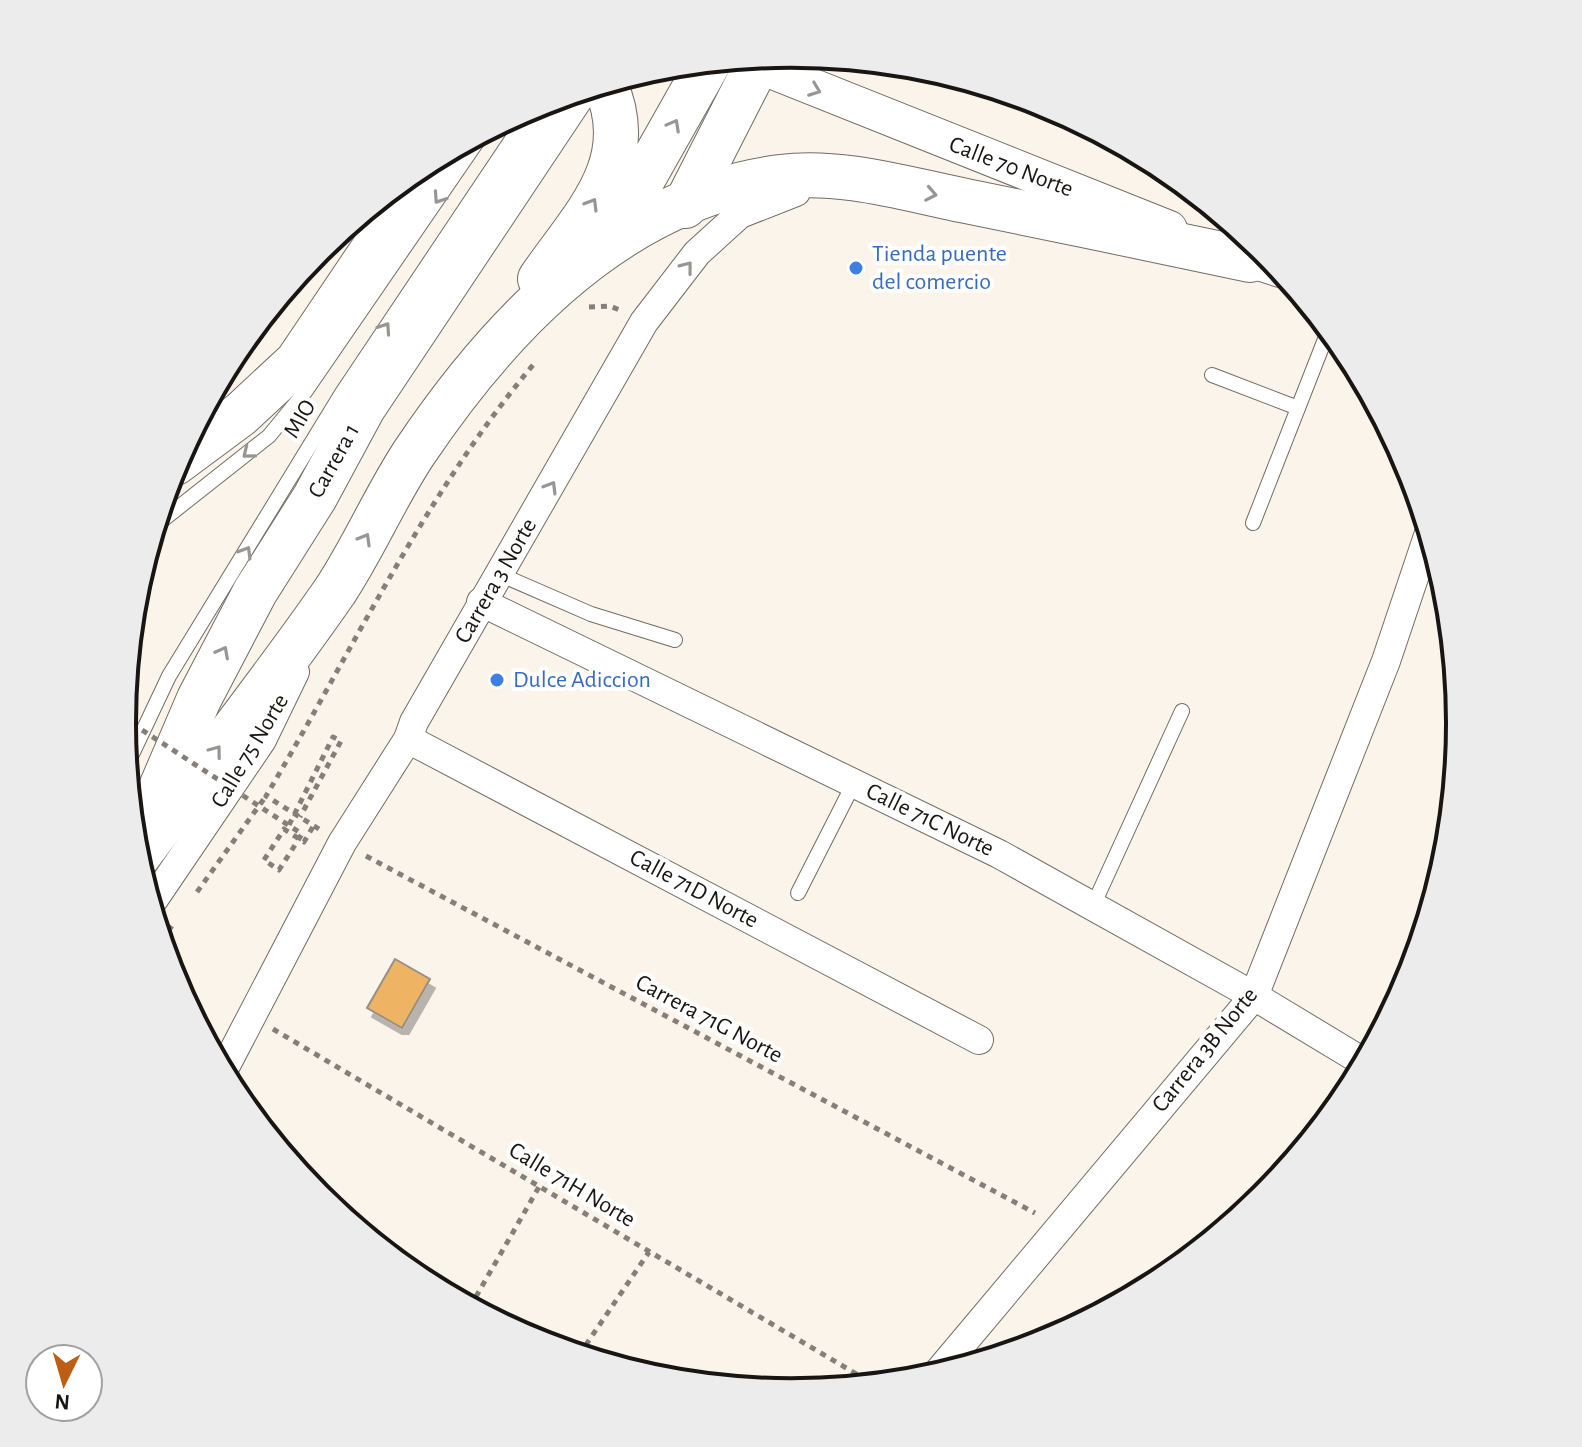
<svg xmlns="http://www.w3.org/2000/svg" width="1582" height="1447" viewBox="0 0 1582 1447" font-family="'Alegreya Sans',sans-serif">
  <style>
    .building { fill: #eeb363; stroke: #968f87; stroke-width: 2; filter: url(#shadow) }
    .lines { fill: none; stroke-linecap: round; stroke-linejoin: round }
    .service-casing { stroke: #726c64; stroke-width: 16 }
    .minor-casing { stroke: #726c64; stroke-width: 30 }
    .tertiary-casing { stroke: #726c64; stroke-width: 38 }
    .primary-casing { stroke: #726c64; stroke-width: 46 }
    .trunk-casing { stroke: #726c64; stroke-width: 46 }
    .path { stroke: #847f79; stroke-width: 5; stroke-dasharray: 6 6; stroke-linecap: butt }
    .service { stroke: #fff; stroke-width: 14 }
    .minor { stroke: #fff; stroke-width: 28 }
    .tertiary { stroke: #fff; stroke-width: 36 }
    .primary { stroke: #fff; stroke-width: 44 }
    .trunk { stroke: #fff; stroke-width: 44 }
    .path-bridge { stroke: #847f79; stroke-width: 5; stroke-dasharray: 6 6; stroke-linecap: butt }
    .oneway { stroke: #979694 }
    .shop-dot { fill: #3f7fe0; stroke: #fff; stroke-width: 3 }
    .labels { text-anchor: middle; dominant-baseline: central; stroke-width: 8; stroke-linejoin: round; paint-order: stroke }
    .street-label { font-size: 24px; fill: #181512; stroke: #fff }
    .shop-label { font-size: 24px; fill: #366cbe; stroke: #fff; text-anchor: start }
    .rim { fill: none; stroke: #181512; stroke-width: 4 }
  </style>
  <defs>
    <filter id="shadow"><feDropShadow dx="5" dy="9" stdDeviation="0" flood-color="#0004"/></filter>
  </defs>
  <rect width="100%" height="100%" fill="#fbf4eb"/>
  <path class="building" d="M395,959L430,979L402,1028L367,1008Z"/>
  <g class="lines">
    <g class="service-casing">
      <g id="service">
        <path d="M1212,375L1298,408"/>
        <path d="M1253,523L1329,329"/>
        <path d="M155,526L269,436L305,392L483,133"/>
        <path d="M499,574L591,614L675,640"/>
        <path d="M126,767L169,676L342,393L534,106"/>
        <path d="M798,893L854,783"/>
        <path d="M1092,908L1182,711"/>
      </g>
    </g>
    <g class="minor-casing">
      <g id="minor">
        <path d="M481,602L999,854L1254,996L1365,1063"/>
        <path d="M408,739L979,1040"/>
        <path d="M150,905L262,740L295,672"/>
        <path d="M222,1073L342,843L408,739L414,722L644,322L697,253L740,214L796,192"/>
        <path d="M935,1376L1254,996L1386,661L1429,533"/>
      </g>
    </g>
    <g class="tertiary-casing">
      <g id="tertiary">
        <path d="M743,59L1169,229"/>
        <path d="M1225,251L1280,269"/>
      </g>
    </g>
    <g class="primary-casing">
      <g id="primary">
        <path d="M175,463L241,414L297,362L434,159"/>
        <path d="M135,848L199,699L255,592L315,497L363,408L573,93"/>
      </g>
    </g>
    <g class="trunk-casing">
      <g id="trunk">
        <path d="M685,206L761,57"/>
        <path d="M611,243L626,209L709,62"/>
        <path d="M540,279C582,217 641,164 605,84"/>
        <path d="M136,859C202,770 272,682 335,591C364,547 385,497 414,453C499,326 620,198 780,177C841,169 906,189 966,201C1061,220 1155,240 1250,260"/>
      </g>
    </g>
    <g class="path">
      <path d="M589,307L610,306L622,311"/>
      <path d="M319,829L266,796C352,652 425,494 533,365"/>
      <path d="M366,856L1035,1213"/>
      <path d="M264,860L284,829L304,842L314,825"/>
      <path d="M197,892L266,796"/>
      <path d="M161,940L172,926"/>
      <path d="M273,1029L875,1385"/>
      <path d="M470,1307L539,1187"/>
      <path d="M579,1355L649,1252"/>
    </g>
    <use href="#service" class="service"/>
    <use href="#minor" class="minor"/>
    <use href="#tertiary" class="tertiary"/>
    <use href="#primary" class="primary"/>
    <use href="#trunk" class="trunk"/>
    <g class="path-bridge">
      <path d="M122,717L302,834L279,870L264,860"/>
      <path d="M289,825L333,737L341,741L300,817"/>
    </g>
  </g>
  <defs><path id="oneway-chevron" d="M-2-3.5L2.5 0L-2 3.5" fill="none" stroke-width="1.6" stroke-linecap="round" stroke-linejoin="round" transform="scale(2)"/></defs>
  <g class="oneway">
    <use href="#oneway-chevron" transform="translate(815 90) rotate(21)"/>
    <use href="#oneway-chevron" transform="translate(674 125) rotate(-61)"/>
    <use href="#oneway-chevron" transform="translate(931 194) rotate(11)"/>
    <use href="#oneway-chevron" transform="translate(439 198) rotate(124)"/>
    <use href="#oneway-chevron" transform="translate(592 204) rotate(-59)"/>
    <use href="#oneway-chevron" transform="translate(687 267) rotate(-52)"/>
    <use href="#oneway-chevron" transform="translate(385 328) rotate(-56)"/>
    <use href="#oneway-chevron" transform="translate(248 453) rotate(141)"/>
    <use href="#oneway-chevron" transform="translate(551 487) rotate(-59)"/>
    <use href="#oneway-chevron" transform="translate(365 539) rotate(-60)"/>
    <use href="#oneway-chevron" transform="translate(246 552) rotate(-59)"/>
    <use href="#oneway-chevron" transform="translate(223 652) rotate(-62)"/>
    <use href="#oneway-chevron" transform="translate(216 751) rotate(-53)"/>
  </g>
  <g class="shop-dot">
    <circle cx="856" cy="268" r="8"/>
    <circle cx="497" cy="680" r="8"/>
  </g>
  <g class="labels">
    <g class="street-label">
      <text transform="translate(1011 167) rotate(21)">Calle 70 Norte</text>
      <text transform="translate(300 419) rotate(-59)">MIO</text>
      <text transform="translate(334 461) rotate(-61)">Carrera 1</text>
      <text transform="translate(496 581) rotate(-60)">Carrera 3 Norte</text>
      <text transform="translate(250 751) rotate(-59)">Calle 75 Norte</text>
      <text transform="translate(930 820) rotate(26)">Calle 71C Norte</text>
      <text transform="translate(694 889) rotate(28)">Calle 71D Norte</text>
      <text transform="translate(709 1019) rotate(28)">Carrera 71G Norte</text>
      <text transform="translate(1205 1050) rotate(-51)">Carrera 3B Norte</text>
      <text transform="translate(572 1185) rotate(31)">Calle 71H Norte</text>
    </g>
    <g class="shop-label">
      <text x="872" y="254">Tienda puente<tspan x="872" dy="28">del comercio</tspan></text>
      <text x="513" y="680">Dulce Adiccion</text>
    </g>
  </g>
  <path d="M0 0H1582V1447H0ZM136 723a655 655 0 1 1 1310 0a655 655 0 1 1-1310 0Z" fill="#edecec" fill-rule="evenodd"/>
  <path class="rim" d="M136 723a655 655 0 1 1 1310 0a655 655 0 1 1-1310 0Z"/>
  <g transform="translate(64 1383) rotate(185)"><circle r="38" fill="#ffffff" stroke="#a3a1a0" stroke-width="2"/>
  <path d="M0-6L14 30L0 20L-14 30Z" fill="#bd5e14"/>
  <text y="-12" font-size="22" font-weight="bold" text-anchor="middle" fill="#181512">N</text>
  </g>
</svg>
